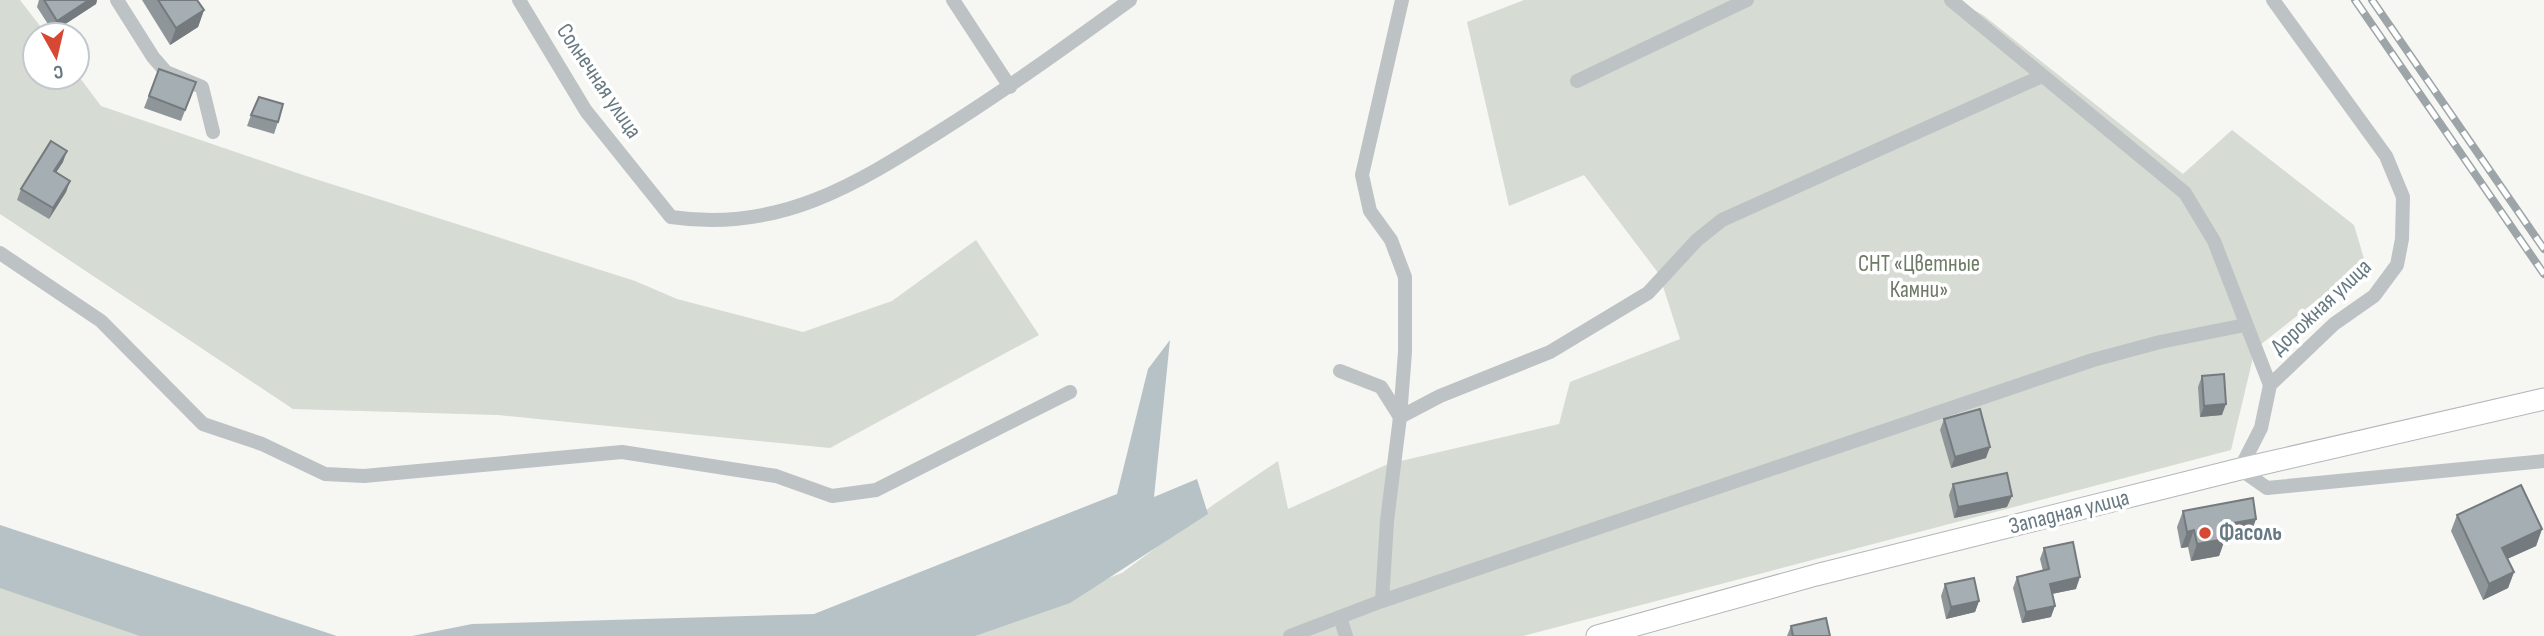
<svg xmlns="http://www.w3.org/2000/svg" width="2544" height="636" viewBox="0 0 2544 636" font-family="'Sofia Sans Condensed',sans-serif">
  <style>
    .green { fill: #d6dbd3 }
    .water { fill: #b6c2c5 }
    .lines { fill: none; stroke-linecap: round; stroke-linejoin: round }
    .secondary-casing { stroke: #b0b6ba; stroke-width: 23 }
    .minor { stroke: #bdc2c5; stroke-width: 14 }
    .secondary { stroke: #fff; stroke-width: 21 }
    .rail-casing { stroke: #9da5a9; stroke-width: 8 }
    .rail { stroke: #fff; stroke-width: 5; stroke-dasharray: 16; stroke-linecap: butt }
    .wall { fill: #8e9699 }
    .shaded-wall { fill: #747a7d }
    .building { fill: #a5aeb2; stroke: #747a7d; stroke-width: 2 }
    .poi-dot { fill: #d64834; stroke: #fff; stroke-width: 2.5 }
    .labels { text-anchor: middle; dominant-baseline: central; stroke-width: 7; stroke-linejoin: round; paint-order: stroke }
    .street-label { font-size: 23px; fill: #677982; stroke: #fff }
    .park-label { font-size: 23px; fill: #6c7a66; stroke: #fff }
    .poi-label { font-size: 23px; font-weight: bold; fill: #677982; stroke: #fff; text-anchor: start }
  </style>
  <rect width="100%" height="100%" fill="#f6f6f3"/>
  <g class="green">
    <path d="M0,0H20L47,35H35V77H77V74L101,106L306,176L635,281L677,299L803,332L892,301L976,240L1039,335L830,448L498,415L293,409L0,214Z"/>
    <path d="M1524,0H1955L1983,15L2183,174L2232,130L2354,225L2365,262L2255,349L2231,450L1523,636H956L1122,573L1213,505L1278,461L1288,509L1388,464L1559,424L1570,382L1680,339L1659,274L1584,175L1509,206L1467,22Z"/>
    <path d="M0,580L210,636H0Z"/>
  </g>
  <g class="water">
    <path d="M1170,340L1154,497L1197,479L1208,514L1070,603L975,636H412L472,624L814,614L1117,494L1148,369Z"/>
    <path d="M0,525L337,636H140L0,588Z"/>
  </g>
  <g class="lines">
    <g class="secondary-casing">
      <path id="secondary" d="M1597,636L1816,575L2240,469L2544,399"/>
    </g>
    <g class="minor">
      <path d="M117,0L153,57L166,72L202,87L213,132"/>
      <path d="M519,0L586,111L671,217C779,233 855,185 942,130C1007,89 1068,45 1130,0"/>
      <path d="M953,0L1010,87"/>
      <path d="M1951,0L2185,193L2214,241L2270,385"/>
      <path d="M2273,0L2386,156L2403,197L2402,239L2397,265L2374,296L2334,324L2270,385L2261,428L2240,469L2267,488L2544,461"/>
      <path d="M1577,81L1747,0"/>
      <path d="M0,253L101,321L203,424L262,444L325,474L364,476L622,452L776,476L832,496L876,490L1070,392"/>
      <path d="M1340,371L1381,387L1400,417L1405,352V277L1391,240L1370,211L1362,175L1402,0"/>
      <path d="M1382,601L1387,521L1400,417L1440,396L1550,352L1648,293L1697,240L1722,220L2042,76"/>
      <path d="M1340,617L1346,636"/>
      <path d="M1290,636L1382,601L2093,360L2160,342L2245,325"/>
    </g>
    <use href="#secondary" class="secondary"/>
    <g class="rail-casing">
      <g id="rail">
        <path d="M2355,0L2544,274"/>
        <path d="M2372,0L2544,249"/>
      </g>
    </g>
    <use href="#rail" class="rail"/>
  </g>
  <g class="wall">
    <path d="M39,0H97L96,4L53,32L37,7Z"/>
    <path d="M142,0H197L204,10L198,27L170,45Z"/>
    <path d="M159,69L196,82L181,121L144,108Z"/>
    <path d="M251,115L278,122L274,134L247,126Z"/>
    <path d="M63,162L56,172L70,181L66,192L49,219L17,200L21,189Z"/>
    <path d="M2202,376L2222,415L2200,417L2198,387Z"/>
    <path d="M1944,419L1986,458L1951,468L1940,430Z"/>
    <path d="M1953,484L2007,507L1954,518L1949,495Z"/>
    <path d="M2183,511L2256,519L2250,535L2225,539L2219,556L2191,561L2188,547L2181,548L2177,527Z"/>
    <path d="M2457,515L2542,529L2536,546L2507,559L2514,572L2508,588L2483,600L2451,531Z"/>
    <path d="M2044,548L2076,589L2052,594L2051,617L2022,623L2013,588L2017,577L2043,571L2040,559Z"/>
    <path d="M1945,584L1979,601L1975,612L1946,619L1941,596Z"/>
    <path d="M1791,626L1830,636H1787Z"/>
  </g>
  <g class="shaded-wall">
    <path d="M89,0H97L96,4L53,32L57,21Z"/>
    <path d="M204,10L198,27L170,45L176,28Z"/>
    <path d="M67,151L63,162L50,182L54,171Z"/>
    <path d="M70,181L66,192L49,219L53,208Z"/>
    <path d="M2226,404L2222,415L2200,417L2204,406Z"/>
    <path d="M1990,447L1986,458L1951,468L1955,457Z"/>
    <path d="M2012,496L2007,507L1954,518L1958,507Z"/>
    <path d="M2256,519L2250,535L2216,541L2222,525Z"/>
    <path d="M2542,529L2536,546L2496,564L2502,548Z"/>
    <path d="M2194,530L2188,547L2181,548L2187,532Z"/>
    <path d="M2225,539L2219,556L2191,561L2197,544Z"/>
    <path d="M2514,572L2508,588L2483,600L2489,584Z"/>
    <path d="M2080,577L2076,589L2046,595L2050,584Z"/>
    <path d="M1979,601L1975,612L1946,619L1951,607Z"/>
    <path d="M2055,606L2051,617L2022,623L2026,612Z"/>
  </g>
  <g class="building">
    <path d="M44,0H89L57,21Z"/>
    <path d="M158,0H197L204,10L176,28Z"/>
    <path d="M159,69L196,82L185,110L149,96Z"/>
    <path d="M259,97L283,104L278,122L251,115Z"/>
    <path d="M51,141L67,151L54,171L70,181L53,208L21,189Z"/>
    <path d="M2224,374L2226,404L2204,406L2202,376Z"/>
    <path d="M1980,409L1990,447L1955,457L1944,419Z"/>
    <path d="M2007,473L2012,496L1958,507L1953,484Z"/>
    <path d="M2521,485L2542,529L2502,548L2514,572L2489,584L2457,515Z"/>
    <path d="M2253,498L2256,519L2222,525L2225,539L2197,544L2194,530L2187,532L2183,511Z"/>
    <path d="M2073,542L2080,577L2050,584L2055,606L2026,612L2017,577L2049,569L2044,548Z"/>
    <path d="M1974,578L1979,601L1951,607L1945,584Z"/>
    <path d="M1826,618L1830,636H1793L1791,626Z"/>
  </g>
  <circle class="poi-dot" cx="2205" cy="533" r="7"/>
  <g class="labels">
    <g class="street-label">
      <text transform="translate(599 81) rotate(56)">Солнечная улица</text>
      <text transform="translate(2321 307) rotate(-43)">Дорожная улица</text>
      <text transform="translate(2069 512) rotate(-14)">Западная улица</text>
    </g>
    <g class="park-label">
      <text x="1919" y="264">СНТ «Цветные<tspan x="1919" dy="26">Камни»</tspan></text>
    </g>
    <g class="poi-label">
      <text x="2219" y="533">Фасоль</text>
    </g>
  </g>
  <g transform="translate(56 56) rotate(172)"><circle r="33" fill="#ffffff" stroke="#c2c9cd" stroke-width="2"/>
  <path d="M0-5L12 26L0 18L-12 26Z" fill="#d64834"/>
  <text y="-10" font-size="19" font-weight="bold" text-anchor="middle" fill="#677982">С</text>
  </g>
</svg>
